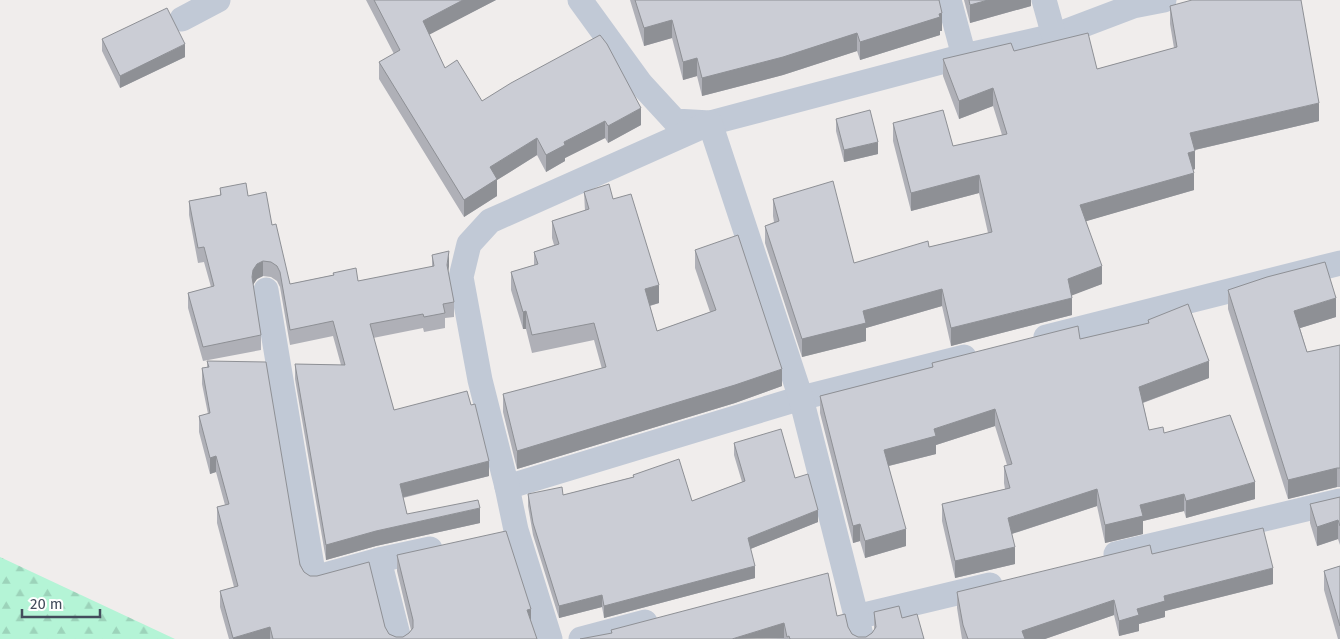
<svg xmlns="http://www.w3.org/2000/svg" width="1340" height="639" viewBox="0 0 1340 639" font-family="'Fira Sans',sans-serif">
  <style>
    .forest { fill: url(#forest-firs) }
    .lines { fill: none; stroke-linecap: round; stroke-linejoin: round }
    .street { stroke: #c1c9d6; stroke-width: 25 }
    .wall { fill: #afb0b7 }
    .shaded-wall { fill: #8e9095 }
    .building { fill: #cbcdd5; stroke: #8e9095 }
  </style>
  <defs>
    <pattern id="forest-firs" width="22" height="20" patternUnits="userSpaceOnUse" patternTransform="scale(1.25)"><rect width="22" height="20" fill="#b4f4d6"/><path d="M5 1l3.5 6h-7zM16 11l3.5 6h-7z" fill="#9cd3ba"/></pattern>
  </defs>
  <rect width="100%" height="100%" fill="#f0edec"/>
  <path class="forest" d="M0,557L175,639H0Z"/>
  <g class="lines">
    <g class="street">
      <path d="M580,0L641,84L675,121L710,123L964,56L1054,36L1133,6L1164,0"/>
      <path d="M949,0L964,56"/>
      <path d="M1044,0L1054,36"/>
      <path d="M182,19L218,0"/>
      <path d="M266,290L314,578L379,560L430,549"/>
      <path d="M1046,337L1340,263"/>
      <path d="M507,487L801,398L964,357"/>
      <path d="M1116,554L1340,501"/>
      <path d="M379,560L399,639"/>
      <path d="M856,617L990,585"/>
      <path d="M550,639L516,530L507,487L480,380L461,277L469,244L490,221L710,123L801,398L862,639"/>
      <path d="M581,639L645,622"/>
    </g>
  </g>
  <g class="wall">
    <path d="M366,0H496L429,34L445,68L482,101L641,125L608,143L605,138L565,158V161L546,172L537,155L497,180V196L464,217L379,79V62L394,54Z"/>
    <path d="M630,0H939L942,31H940V35L860,60L857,51L783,75L702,96L697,76L683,80L672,38L644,46Z"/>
    <path d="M964,0H1031V6L970,23Z"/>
    <path d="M1170,6L1319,121L1195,150V169L1193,170L1194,190L1086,221L1102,284L1071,295L1072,315L951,346L942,306L866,328V341L802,357L765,243V226L774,222L773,216V199L854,263L929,247L988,233L979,193L911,211L893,141V123L953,146L1002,135L993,106L959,119L943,76V59L1014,51L1097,69L1174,48L1170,24Z"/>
    <path d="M102,39L185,57L120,88L102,51Z"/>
    <path d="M836,119L878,154L844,162L836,131Z"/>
    <path d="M220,188L248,196L272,225L290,284L333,275V273L358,281L432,267V255L449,266L448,271L454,302V317L445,318V328L424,332L423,328L373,338L394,410L489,476L403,498L407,514L480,523L376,546L326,560L295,379V364L341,365L333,336L290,345L280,287L277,281L271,277L263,276L257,279L253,284L261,335V350L203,361L188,308V293L211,287L204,262L198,263L189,215V201L220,195Z"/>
    <path d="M584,192L613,199L659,303L650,306L657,331L710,312L695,268V250L782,386L735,403L517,469L503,412V394L602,369L594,340L532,353L526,329H523L511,290V272L534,265V252L554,245L552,238V221L585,211Z"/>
    <path d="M1228,290L1336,317L1300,328L1307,352L1340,345V487H1337L1288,499L1228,309Z"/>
    <path d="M1148,320L1209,378L1143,403L1149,430L1164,433L1255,499L1186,518L1184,511L1143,521V534L1105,543L1097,506L1012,534L1015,564L955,578L942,521V504L1005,489L1004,483V466L1007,465L995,426L936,445V454L889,466L906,546L865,558L860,541L853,543L820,413V396L932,367V363L1080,339L1148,324Z"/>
    <path d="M207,361L304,572L385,627L389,634L396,637H403L409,633L411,630L397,571V555L531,620L537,639H229L220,607V591L234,587L217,523V507L225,505L216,472L210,474L199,432V416L208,414L202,384V368H207Z"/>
    <path d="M734,443L795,478L818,522L750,549L755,578L604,618L602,607L559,618L533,535L528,506V494L563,495L633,477V475L692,501L742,482L734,455Z"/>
    <path d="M1340,497V545L1338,539L1317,546L1310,523V504Z"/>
    <path d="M1152,554L1273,584L1165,611V617L1139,624V631L1119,636L1114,615L1045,639H962L957,608V592Z"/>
    <path d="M1340,566V639H1338L1324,590V571Z"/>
    <path d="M874,612L902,618L924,639H784L611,633V630L837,616L848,627L852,634L858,637H866L872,633L874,630Z"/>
  </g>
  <g class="shaded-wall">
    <path d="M463,0H496L423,38V21Z"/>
    <path d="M988,0H1031V6L970,23V5Z"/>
    <path d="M942,13V31H940V35L860,60V42Z"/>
    <path d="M672,20V38L644,46V28Z"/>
    <path d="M857,33V51L783,75L702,96V78Z"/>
    <path d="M185,44V57L120,88V76Z"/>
    <path d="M697,58V76L683,80V62Z"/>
    <path d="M993,88V106L959,119V101Z"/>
    <path d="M1319,103V121L1190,151V133Z"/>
    <path d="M641,108V125L608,143V126Z"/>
    <path d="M605,121V138L565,158V161L546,172V155L564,142Z"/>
    <path d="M537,138V155L497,180V196L464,217V200L490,167Z"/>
    <path d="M878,142V154L844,162V150Z"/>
    <path d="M1195,151V169L1188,171V153Z"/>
    <path d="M1194,173V190L1080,223V205Z"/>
    <path d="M979,175V193L911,211V193Z"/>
    <path d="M449,251V266L447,280V265Z"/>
    <path d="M263,261V276L257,279L253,285L252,277L253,270L257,264Z"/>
    <path d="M1102,266V284L1068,297V279Z"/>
    <path d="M659,285V303L645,307V289Z"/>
    <path d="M942,289V306L866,328V341L802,357V339L863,311Z"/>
    <path d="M1072,298V315L951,346V328Z"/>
    <path d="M1336,298V317L1294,330V311Z"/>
    <path d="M526,311V329H523V312Z"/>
    <path d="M1209,361V378L1139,404V387Z"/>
    <path d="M782,369V386L735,403L517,469V451Z"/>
    <path d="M995,409V426L936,445V454L884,467V450L934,429Z"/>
    <path d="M216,456V472L210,474V458Z"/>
    <path d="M489,461V476L400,498V484Z"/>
    <path d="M1337,468V487L1288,499V480Z"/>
    <path d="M1255,482V499L1186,518V501Z"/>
    <path d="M1097,489V506L1008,535V518Z"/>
    <path d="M1184,494V511L1143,521V534L1105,543V525L1140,505Z"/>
    <path d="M480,508V523L376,546L326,560V545L376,531Z"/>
    <path d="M818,510V522L748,550V538Z"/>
    <path d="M1338,520V539L1317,546V527Z"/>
    <path d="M860,524V541L853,543V526Z"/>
    <path d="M906,529V546L865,558V541Z"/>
    <path d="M1015,547V564L955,578V561Z"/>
    <path d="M755,566V578L604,618V606Z"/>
    <path d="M1273,568V584L1165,611V617L1139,624V631L1119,636V621L1137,609L1164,596Z"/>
    <path d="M602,595V607L559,618V606Z"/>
    <path d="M1114,600V615L1045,639H1022V631Z"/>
    <path d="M531,609V625L527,610Z"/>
    <path d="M784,623V638L732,639Z"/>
    <path d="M270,627V639H233V638Z"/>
  </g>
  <g class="building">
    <path d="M374,0H463L423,21L445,68L457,60L482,101L511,83L600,35L607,44L641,108L608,126L605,121L564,142L565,145L546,155L537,138L490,167L497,179L464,200L379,62L400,50Z"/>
    <path d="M635,0H939L942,13L939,14L940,17L860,42L857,33L783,57L702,78L697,58L683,62L672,20L644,28Z"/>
    <path d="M969,0H988L970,5Z"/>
    <path d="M1192,0H1301L1319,103L1190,133L1195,151L1188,153L1194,173L1080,205L1102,266L1068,279L1072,298L951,328L942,289L863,311L866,323L802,339L765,226L779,221L773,199L833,181L854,263L928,241L929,247L992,232L979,175L911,193L893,123L943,110L953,146L1007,134L993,88L959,101L943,59L1011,43L1014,51L1088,33L1097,69L1177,47L1170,6Z"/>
    <path d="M167,8L185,44L120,76L102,39Z"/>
    <path d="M870,110L878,142L844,150L836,119Z"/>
    <path d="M246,183L248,196L266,192L272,225L276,224L290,284L334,275L333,273L356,268L358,281L434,266L432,255L449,251L447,265L454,302L443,304L445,313L424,317L423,314L370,324L394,410L467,391L471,405L475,404L489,461L400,484L407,514L478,500L480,508L376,531L326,545L295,364L345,365L333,321L290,330L280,272L277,266L271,262L263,261L257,264L253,270L252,277L261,335L203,347L188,293L214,286L204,247L198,248L189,201L221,195L220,188Z"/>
    <path d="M609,184L613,199L631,194L659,285L645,289L657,331L716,310L695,250L738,235L782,369L735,385L517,451L503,394L606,367L594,323L532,335L526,311L523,312L511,272L538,264L534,252L559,244L552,221L589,209L584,192Z"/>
    <path d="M1325,262L1336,298L1294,311L1307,352L1340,345V468H1337L1288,480L1228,290L1267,277Z"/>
    <path d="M1188,304L1209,361L1139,387L1149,430L1163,427L1164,433L1230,415L1255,482L1186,501L1184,494L1140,505L1143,516L1105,525L1097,489L1008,518L1015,547L955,561L942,504L1010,488L1004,466L1012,464L995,409L934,429L936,436L884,450L906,529L865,541L860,524L853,526L820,396L933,367L932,363L1078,326L1080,339L1149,323L1148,320Z"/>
    <path d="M207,361L266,362L300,565L304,572L310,576H317L369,562L385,627L389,634L396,637H403L409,633L413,628V620L397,555L506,531L531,609L527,610L537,639H273L270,627L233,638L220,591L238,586L217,507L229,504L216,456L210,458L199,416L210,413L202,368L209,367Z"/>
    <path d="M781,429L795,478L808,474L818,510L748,538L755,566L604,606L602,595L559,606L533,523L528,494L562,487L563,495L634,477L633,475L679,459L692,501L745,481L734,443Z"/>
    <path d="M1340,497V526L1338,520L1317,527L1310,504Z"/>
    <path d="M1263,528L1273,568L1164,596L1165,601L1137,609L1139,615L1119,621L1114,600L1022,631L1025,639H968L963,625L957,592L1150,545L1152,554Z"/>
    <path d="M1340,566V626L1324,571Z"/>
    <path d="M828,573L837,616L845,614L848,627L852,634L858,637H866L872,633L876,627L874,612L899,606L902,618L917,614L924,639H790L789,636L787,637L784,623L732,639H580L612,633L611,630Z"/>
  </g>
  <path d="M22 609v8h78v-8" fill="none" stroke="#434c5c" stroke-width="2.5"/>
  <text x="30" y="609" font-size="15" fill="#434c5c" stroke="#ffffff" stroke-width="4" paint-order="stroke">20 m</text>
</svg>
